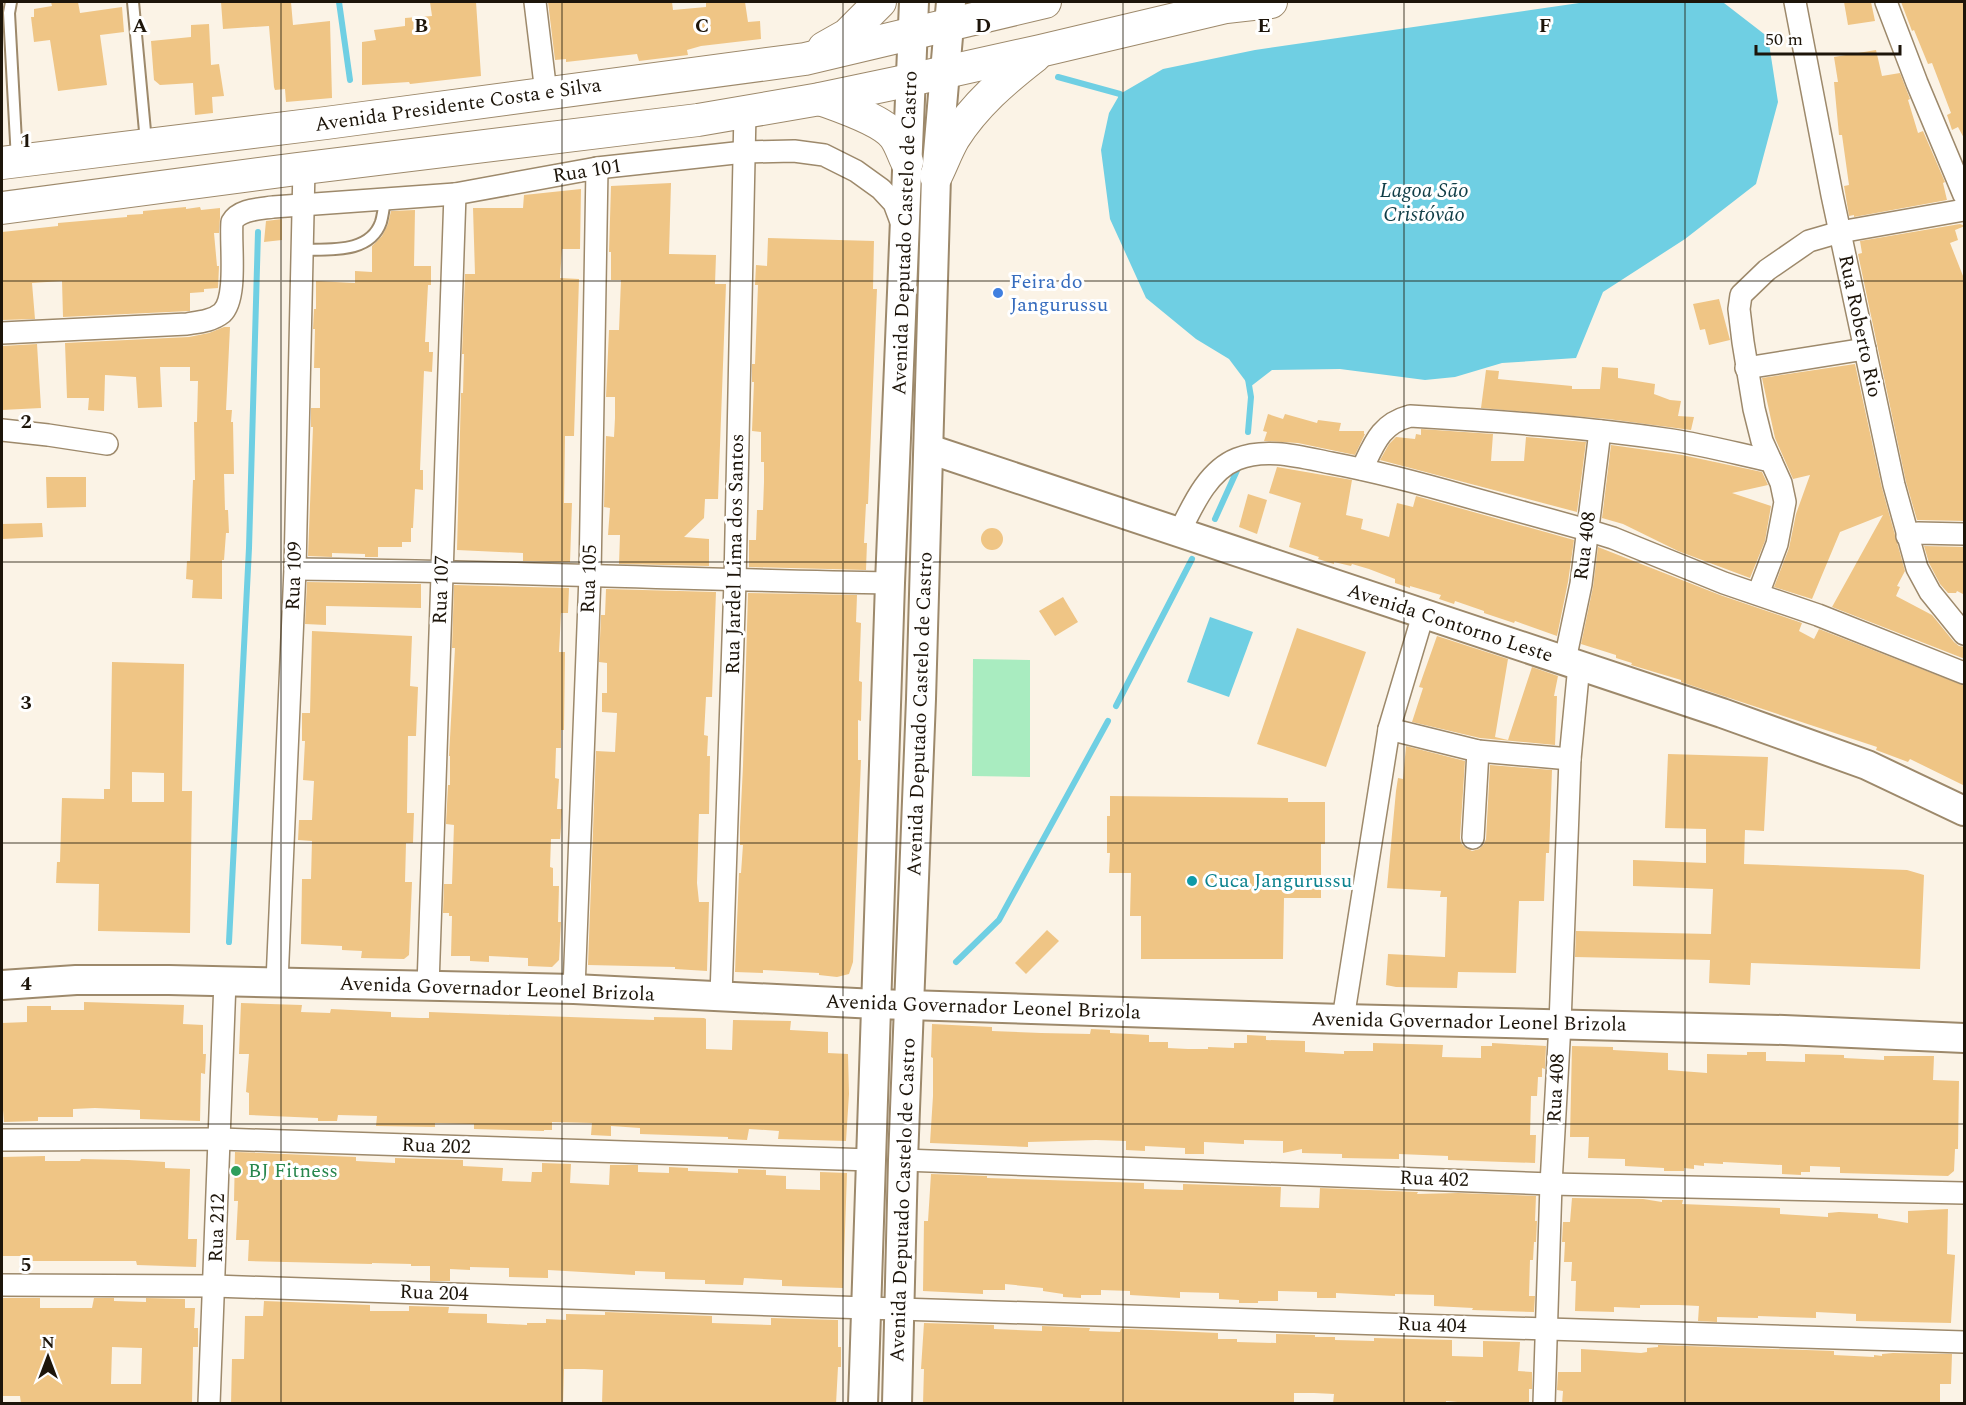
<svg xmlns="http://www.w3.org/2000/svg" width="1966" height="1405" viewBox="0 0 1966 1405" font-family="Spectral,serif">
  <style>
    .green { fill: #a9ecc0 }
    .water { fill: #6fcfe3 }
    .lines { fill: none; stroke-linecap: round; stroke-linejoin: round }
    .stream { stroke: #6fcfe3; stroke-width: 6 }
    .building { fill: #efc585; fill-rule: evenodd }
    .lane-casing { stroke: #9d896b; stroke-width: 14 }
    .street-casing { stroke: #9d896b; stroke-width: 24 }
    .secondary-casing { stroke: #9d896b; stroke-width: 32 }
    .primary-casing { stroke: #9d896b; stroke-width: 34 }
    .lane { stroke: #fff; stroke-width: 10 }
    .street { stroke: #fff; stroke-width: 21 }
    .secondary { stroke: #fff; stroke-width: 28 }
    .primary { stroke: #fff; stroke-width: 32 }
    .grid { fill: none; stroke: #1d150a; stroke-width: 1.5; stroke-opacity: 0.55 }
    .shop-dot { fill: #3f7fe0; stroke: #fff; stroke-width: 2 }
    .culture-dot { fill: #0f9aa8; stroke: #fff; stroke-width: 2 }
    .leisure-dot { fill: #2e9e5b; stroke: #fff; stroke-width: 2 }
    .labels { text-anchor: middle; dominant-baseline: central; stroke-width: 6; stroke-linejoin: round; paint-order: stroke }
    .street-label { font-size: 20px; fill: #1d150a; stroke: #fff }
    .shop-label { font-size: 20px; fill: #366cbe; stroke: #fff; text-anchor: start }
    .culture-label { font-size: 20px; fill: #0d838f; stroke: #fff; text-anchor: start }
    .leisure-label { font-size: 20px; fill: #27864d; stroke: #fff; text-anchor: start }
    .water-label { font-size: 21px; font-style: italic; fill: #103d46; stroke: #fff }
    .grid-label { font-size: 20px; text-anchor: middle; font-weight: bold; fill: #1d150a; stroke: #fff; stroke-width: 6; stroke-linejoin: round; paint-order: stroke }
  </style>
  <rect width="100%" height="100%" fill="#fbf3e6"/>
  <path class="green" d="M973,659L1030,660V777L972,776Z"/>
  <g class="water">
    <path d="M1586,2H1719L1724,3L1768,37L1778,102L1756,184L1685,239L1603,292L1576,358L1502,363L1455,377L1425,380L1340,369L1272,370L1250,387L1229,359L1196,339L1146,298L1110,219L1101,150L1109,113L1120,94L1163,69L1255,50Z"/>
    <path d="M1210,617L1253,632L1229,697L1187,682Z"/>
  </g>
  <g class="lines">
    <g class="stream">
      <path d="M339,2L350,80"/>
      <path d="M1058,77L1120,94L1124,101"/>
      <path d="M1248,432L1251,397L1248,379"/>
      <path d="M1215,519L1239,466"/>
      <path d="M1116,706L1192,559"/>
      <path d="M229,942L249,548L258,232"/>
      <path d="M956,962L999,920L1108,721"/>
    </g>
  </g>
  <g class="building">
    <path d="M51,2H78L80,13L122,7L124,32L100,35L107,85L58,91L50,40L34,42L31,17H34V9L52,6Z"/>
    <path d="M221,2H291L293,25L330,21L332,98L286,102L285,89L275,90L274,87L269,26L223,29Z"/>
    <path d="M430,2H476L481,76L410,84L409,82L362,85V42L376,40L374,30L405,26V18L432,16Z"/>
    <path d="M548,2H672L673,10L706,7V2H745L748,22L760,21L761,39L701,46L687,50L688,55L639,61L637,54L566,62V59L555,60Z"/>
    <path d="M1844,2H1871L1875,21L1848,25Z"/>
    <path d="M1901,2H1965V140L1958,127L1952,130L1947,115L1951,113L1932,63L1928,64L1914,30L1912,31Z"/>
    <path d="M209,24L211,65L219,64L224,96L212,97L213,113L195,115L193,83L160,85L154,80L151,41L191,37V25Z"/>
    <path d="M1876,50L1882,76L1900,73L1910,99L1908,100L1918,133L1923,131L1945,182L1943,183L1947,200L1854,217V215L1849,216L1844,186L1849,185L1842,135H1839L1834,82H1838L1834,57Z"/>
    <path d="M671,183L669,254L716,255L715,284H726L718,499H705L704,518L684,537L709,539V566L619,564L620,535H608L610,508L604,507L606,436L614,437L615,418V397H606L609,330H619L621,280H611V252H609L611,186Z"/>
    <path d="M581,189L580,249H562L560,278L579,279L574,436H565L564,503H572L570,562L523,561V553L457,550L461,393H463L464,354H462L465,274H475L473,208H523L524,195Z"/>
    <path d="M186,207V209L200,207L201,210L220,208V218L219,233H214L217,266H219L218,288L204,289V292L190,293V311L63,317L62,281L32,283L35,319L2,320V232L58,226V223L127,217V215L143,214V211Z"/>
    <path d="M415,210L414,266H431V285H428L425,342H429V352H433L432,372L424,371L420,470H423V490L415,489L413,528H411V542H402V547H378V557H365V554L332,553V557L308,556L313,427H311V408H320V368H314L315,329H313L314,309H316V281L355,283V271L372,272V246L382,236L388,224L391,211Z"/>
    <path d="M282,219V240L264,242L266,221Z"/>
    <path d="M1960,224L1965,226L1955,230L1958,240L1950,243L1965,281V521L1917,520L1906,482L1858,254L1862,253L1860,241Z"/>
    <path d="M768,238L874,241L873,289H877L868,504H866L865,523L864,543H867L866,570L749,567V540H756L757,510H763L764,482V462H761V432L752,431L754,382H752V364H755L758,285H755L756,265L767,266Z"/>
    <path d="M1719,299L1730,340L1709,345L1705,329L1700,330L1693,304Z"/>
    <path d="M224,327H230L226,410H232L231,422H233L234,474H224L225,510H228L229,533H226L224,560H222V599L192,598L193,580L186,579L187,561H190L193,480H195L194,422H197L198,381H190V367H160L162,407L138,408L136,377L105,375L104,411L88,410L89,398H67L65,343L189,337L209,333Z"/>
    <path d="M37,344L41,408L2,410V346Z"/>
    <path d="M1855,364L1882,488L1905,571L1897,586L1900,587L1896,596L1932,615L1954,642L1959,646L1965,647V659L1832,607L1883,515L1840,532L1812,599L1774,587L1789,548L1796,514L1810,475L1793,479L1775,438L1762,378Z"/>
    <path d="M1602,367L1618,368V378L1655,384L1654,394L1670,400L1681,401L1678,416L1694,417L1691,430L1608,419L1481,408L1486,370L1499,371L1498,379L1572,386V389H1600Z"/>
    <path d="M1268,414L1283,419L1285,414L1317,423L1318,420L1341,423L1339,431H1364V434H1365L1355,455L1298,443L1264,441L1267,432L1263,431Z"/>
    <path d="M1421,429L1493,434L1491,461H1524L1526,437L1586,442L1577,512L1380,460L1389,444L1396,437L1415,439L1416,434L1421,435Z"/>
    <path d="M1611,445L1682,455L1762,472L1768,485L1732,493L1771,506L1765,541L1750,578L1678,551L1623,524L1602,518Z"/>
    <path d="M1277,467L1352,480L1346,515L1363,519L1361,529L1389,537L1397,503L1413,507L1416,496L1574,540L1568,582L1557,636L1515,621L1514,623L1484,613V611L1455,601L1454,604L1439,599L1441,595L1410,586V588L1395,583V579L1369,569L1352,564L1351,566L1334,562V564L1318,559L1319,557L1289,547L1301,503L1269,493Z"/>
    <path d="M46,477H86V507L47,508Z"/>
    <path d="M1248,494L1267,500L1257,534L1239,527Z"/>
    <path d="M42,523L43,537L2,539V524Z"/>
    <circle cx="992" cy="539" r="11"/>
    <path d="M1924,546L1965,547V595L1957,591L1956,593H1948L1940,584L1929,563Z"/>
    <path d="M1598,547L1720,595L1802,623L1799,631L1814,639L1819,629L1965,686V786L1910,759L1908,762L1876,750L1877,747L1681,682V680L1631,665L1632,663L1616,658V655L1581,644L1593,587Z"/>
    <path d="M307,582L421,584V608L326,606V625L305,624Z"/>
    <path d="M454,585L569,588L568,613H561L559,652H565L564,730H561V748H556L555,778L559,779L557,809H562L561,828L560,839H551L550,867L553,868V886H559L558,922H561L559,960L552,967L528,966V958L489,956V962L470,961V956H451L452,916H449V913H443L444,884H452L454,825L446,824L448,785H450V756H449L455,648H452Z"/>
    <path d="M606,589L716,592L712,697H706L704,735L708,736L707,756H710L709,814H699L697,883L699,902H709L707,971L675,969V967L588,965L596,751L615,752L616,732L617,713L602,712V693H607V663L599,662L601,615H605Z"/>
    <path d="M748,593L857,595L856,622L861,623L859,681L862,682L861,721L858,720V760H861L853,962L849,974L837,977L819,975V973L763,970V973L735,972L739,873H741L743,845H740V827L743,766Z"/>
    <path d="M1063,597L1078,622L1055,636L1039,611Z"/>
    <path d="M1297,628L1366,652L1326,767L1257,744Z"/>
    <path d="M312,631L412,636L410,686L418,687L416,736H408L407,813H414L413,843H406L405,882H412L409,955L404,959L361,958L362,951L342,950V946L301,944L302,879H311L312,841L298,840L299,820H312L314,781L303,780L305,741H302V713H310Z"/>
    <path d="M1437,636L1508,659L1495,737L1508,740L1532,667L1558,676L1554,696H1557L1555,745L1480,738L1412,722L1423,688L1419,687Z"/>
    <path d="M112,662L184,664L182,791H192L190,933L98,931L99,884L56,883L57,862H60L62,798L104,799V789H110ZM132,772L164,773V802H132Z"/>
    <path d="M1406,746L1465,761L1460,838L1461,843L1466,848L1472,851L1479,849L1484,844L1486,839L1490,765L1552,770L1549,853H1546L1544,901H1519L1516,973L1458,972L1457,988L1396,987L1386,985L1388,954L1445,957L1447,897H1440L1441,891L1387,888L1396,791L1398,778L1403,779Z"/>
    <path d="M1668,754L1768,757L1764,831L1745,830L1744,864L1907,870L1924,875L1920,969L1751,963L1750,985L1709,983L1710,960L1575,957L1576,931L1711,934L1713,889L1633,886V860L1706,863V829L1665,828Z"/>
    <path d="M1110,796L1288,798V802H1325V844H1321V898H1284L1283,959H1141V916H1130L1131,873H1109L1110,853H1107V816H1110Z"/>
    <path d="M1047,930L1059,941L1026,974L1015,963Z"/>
    <path d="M84,1002L184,1005L183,1024L203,1025V1054H206L205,1074L201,1073L200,1121L140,1119V1110L95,1108L73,1109V1117H38V1121L4,1122L2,1098V1023L27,1022V1006H51V1010H84Z"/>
    <path d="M241,1003L302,1005L301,1012L330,1013L331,1009L391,1012V1017L420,1018H429V1012L654,1020V1017L704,1018L706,1019V1049L732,1050L733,1020L791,1021L790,1030L828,1032V1053L848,1054L849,1094L846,1141L778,1139L779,1131L749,1129L747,1140L728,1139V1137L640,1134V1128L611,1126V1136L591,1135L592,1123L552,1122V1130H544V1131L474,1129V1124L435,1123V1127L376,1126L377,1116L338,1115L337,1121H318V1118L249,1115V1093L246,1092L249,1054H239Z"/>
    <path d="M932,1024L992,1027V1031L1041,1033L1090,1034L1091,1029L1110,1030V1033L1149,1035V1042H1168V1048L1188,1049H1208V1047L1234,1048V1043H1247V1035L1266,1036V1040L1305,1041V1052L1344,1054V1051H1373V1043L1443,1045L1442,1057L1481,1058V1046H1492V1043L1546,1046L1545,1069L1542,1068V1077H1538L1537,1096H1531L1530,1135H1536L1535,1163L1448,1160V1156L1399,1154V1159L1342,1158V1154L1302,1153V1149L1283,1153V1141L1244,1140V1144L1204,1142V1154H1185V1148L1145,1146V1151L1126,1150V1141L1096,1140L1028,1142V1147L930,1143L933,1096V1058L931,1057Z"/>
    <path d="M1572,1046L1613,1047V1050L1668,1053V1070L1707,1073V1054L1747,1055V1052H1766V1061L1805,1062V1054L1844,1055V1058L1884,1060V1056H1934L1933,1080L1959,1081L1958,1149H1955L1954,1171L1948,1176L1840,1173V1167L1810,1166V1172H1801V1175L1782,1174V1165L1723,1162V1164L1704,1163V1166L1694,1165V1169L1684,1168V1171H1664V1168L1625,1166V1159L1588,1158L1589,1137H1570Z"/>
    <path d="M235,1152L356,1157V1161L395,1163V1158L463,1160V1166L503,1168L502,1181L531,1182L532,1172H542V1163L571,1164L570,1183L609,1185L610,1165H638V1172L669,1173V1167L688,1168V1171L717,1172L738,1173V1169L766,1170V1175L786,1176V1189L820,1190V1172L847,1173L843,1288L782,1286V1280L744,1278L743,1285L705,1284V1280L665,1279V1272L635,1271V1275L548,1270V1278L509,1277V1268L470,1267V1270L450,1269V1281H430V1266H411V1264L372,1263V1264L248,1261L249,1240H236L238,1201H234Z"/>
    <path d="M45,1156V1161H80L81,1159L128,1160L165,1162V1168L190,1169L188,1239H197L196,1267L137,1265L136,1261H23V1259H20V1256H2V1157Z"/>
    <path d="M931,1174L987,1176V1178L1144,1183V1189L1183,1190V1184L1281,1187L1280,1207L1319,1208L1320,1188L1418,1192L1417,1194L1458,1193L1536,1196L1535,1221H1537L1536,1242H1534L1533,1260H1530L1529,1296H1535L1534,1312L1472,1310L1473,1308L1434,1306V1295L1395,1294V1296L1336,1293V1298H1317V1292L1278,1291V1301H1258V1303H1239V1300L1219,1299V1293L1180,1292V1298L1130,1295V1291L1101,1290V1295H1081V1298L1063,1297V1294L1043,1291V1288L1005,1284V1290H983V1294L923,1291L924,1221H928Z"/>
    <path d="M1572,1198L1643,1199L1662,1202V1200H1683L1682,1204L1780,1208V1214L1828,1217V1213L1839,1212L1878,1214V1218L1908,1223V1211L1948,1209L1947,1254L1955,1255L1951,1323L1856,1321V1314L1816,1312V1318L1758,1316V1318L1717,1317V1322L1698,1321L1699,1306L1679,1305H1640V1308L1614,1307V1312L1575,1311L1576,1281H1571L1572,1262H1564L1565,1242H1562L1563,1222H1570Z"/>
    <path d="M2,1298H40V1308H92L94,1298H114V1301L146,1302V1298L185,1299V1308H195L194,1328H198V1347H193L192,1404H21L20,1396H2ZM112,1347L142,1348L141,1384H111Z"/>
    <path d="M264,1301L370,1305V1311H409V1306L449,1307L448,1313L487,1314V1323L527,1325V1323H546V1319L566,1320V1314L605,1315V1312L712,1316V1323L771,1325V1318L838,1320V1347H841V1367H838L836,1404H602L603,1370L584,1369H564L563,1404H231L232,1359H244L245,1316H263Z"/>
    <path d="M924,1323L994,1325V1329L1042,1331V1326L1090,1328L1089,1331L1120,1332L1121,1329H1129L1218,1333V1339H1237V1342L1276,1343V1334L1315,1335V1337H1335V1340L1374,1341V1338L1452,1340V1356L1483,1357V1341L1520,1342L1518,1371L1532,1372V1389H1529V1404H1480L1446,1401V1404H1333L1334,1394L1314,1393H1294V1404H923L924,1369H921Z"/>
    <path d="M1658,1345L1834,1351V1355L1874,1357V1355L1882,1356V1354L1893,1353L1952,1354L1951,1384H1940V1403L1754,1404L1724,1402V1404H1562L1563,1391L1557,1390L1558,1372H1581V1349L1641,1353L1647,1352V1348L1658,1347Z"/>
  </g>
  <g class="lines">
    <g class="lane-casing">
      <g id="lane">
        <path d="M11,2L9,13L17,160"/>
        <path d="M133,2L146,142"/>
        <path d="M302,250C329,249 370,254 381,222C383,215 384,207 385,199"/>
      </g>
    </g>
    <g class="street-casing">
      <g id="street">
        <path d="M535,2L546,93"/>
        <path d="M1795,2L1832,195L1894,485L1917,568L1930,592L1964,634"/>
        <path d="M1886,2L1917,83L1964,195"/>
        <path d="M2,333L187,324C199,322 212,321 222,313C238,298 230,244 232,222C239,209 260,209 273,207L455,194L597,168L744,152L794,151L824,155L856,171L881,189L894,203L903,227"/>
        <path d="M1746,368L1865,349"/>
        <path d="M2,430L48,435L107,444"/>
        <path d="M1362,469C1374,444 1380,424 1410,416C1497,421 1585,427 1672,440C1705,445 1738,454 1771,461"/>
        <path d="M1179,533C1192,507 1207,471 1237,459C1266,447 1301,457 1331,463C1378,472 1423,484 1468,497C1508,508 1547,519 1587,530L1613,538L1724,583L1818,615L1964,673"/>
        <path d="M1907,536L1918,533L1964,534"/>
        <path d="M295,569C493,571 692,580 890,583"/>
        <path d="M1758,594L1777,544L1785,502L1781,483L1762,441L1754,409L1743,342L1739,309L1741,295L1767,270L1809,241L1840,232L1964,210"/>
        <path d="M1423,615L1389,729L1478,751L1570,759"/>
        <path d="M1565,660L1581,584L1600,431"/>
        <path d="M1473,838L1478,751"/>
        <path d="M277,982L295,569L304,168"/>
        <path d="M428,986L455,194"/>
        <path d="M574,989L590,576L597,168"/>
        <path d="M721,996L735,581L745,112"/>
        <path d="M1343,1019L1389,729"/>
        <path d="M2,1140L220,1139L871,1160"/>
        <path d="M903,1160L1551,1184L1964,1193"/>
        <path d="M2,1285L214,1286L867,1308L1964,1342"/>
        <path d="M209,1404L225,981"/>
        <path d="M1544,1404L1551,1184L1560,1024L1570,759L1579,665"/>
      </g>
    </g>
    <g class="secondary-casing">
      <g id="secondary">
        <path d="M929,449L1722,713L1867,765L1964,811"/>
        <path d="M2,985L76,980H169L574,989L876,1004L1343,1019L1784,1030L1964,1038"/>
        <path d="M863,1404L890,583L914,2"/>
        <path d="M897,1404L903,1160L921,699L936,176L951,2"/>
      </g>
    </g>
    <g class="primary-casing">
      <g id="primary">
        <path d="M824,48L847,35L880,2"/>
        <path d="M820,99C839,106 883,120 895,137C900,144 903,154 907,162"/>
        <path d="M2,163L326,123L805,59L1045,2"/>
        <path d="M936,176C942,164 947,150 954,138C975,105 1004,80 1035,56"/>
        <path d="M2,208L297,169L698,120L820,99L901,82L1040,51L1226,7L1271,2"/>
      </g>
    </g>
    <use href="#lane" class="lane"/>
    <use href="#street" class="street"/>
    <use href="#secondary" class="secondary"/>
    <use href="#primary" class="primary"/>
  </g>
  <path class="grid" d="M281,2V1404M562,2V1404M843,2V1404M1123,2V1404M1404,2V1404M1685,2V1404M2,281H1964M2,562H1964M2,843H1964M2,1124H1964"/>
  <circle class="shop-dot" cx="998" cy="293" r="6"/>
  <circle class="culture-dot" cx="1192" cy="881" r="6"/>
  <circle class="leisure-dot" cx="236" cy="1171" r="6"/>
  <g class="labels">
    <g class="street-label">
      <text transform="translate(458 105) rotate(-8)">Avenida Presidente Costa e Silva</text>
      <text transform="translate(587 171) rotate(-9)">Rua 101</text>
      <text transform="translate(905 233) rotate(-88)">Avenida Deputado Castelo de Castro</text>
      <text transform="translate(1860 326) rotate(78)">Rua Roberto Rio</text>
      <text transform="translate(1585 546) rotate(-83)">Rua 408</text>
      <text transform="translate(735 554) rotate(-89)">Rua Jardel Lima dos Santos</text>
      <text transform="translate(294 576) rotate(-88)">Rua 109</text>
      <text transform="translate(589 579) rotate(-88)">Rua 105</text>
      <text transform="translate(441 590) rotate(-88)">Rua 107</text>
      <text transform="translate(1450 623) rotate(18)">Avenida Contorno Leste</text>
      <text transform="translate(920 714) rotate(-88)">Avenida Deputado Castelo de Castro</text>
      <text transform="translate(497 989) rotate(2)">Avenida Governador Leonel Brizola</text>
      <text transform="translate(983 1007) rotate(2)">Avenida Governador Leonel Brizola</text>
      <text transform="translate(1469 1022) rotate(1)">Avenida Governador Leonel Brizola</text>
      <text transform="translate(1556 1088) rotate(-87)">Rua 408</text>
      <text transform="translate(436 1146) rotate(2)">Rua 202</text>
      <text transform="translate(1434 1179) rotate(2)">Rua 402</text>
      <text transform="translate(903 1200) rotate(-88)">Avenida Deputado Castelo de Castro</text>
      <text transform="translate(217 1228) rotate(-88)">Rua 212</text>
      <text transform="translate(434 1293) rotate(2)">Rua 204</text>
      <text transform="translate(1432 1325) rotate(2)">Rua 404</text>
    </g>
    <g class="shop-label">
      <text x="1010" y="282">Feira do<tspan x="1010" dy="23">Jangurussu</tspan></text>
    </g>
    <g class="culture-label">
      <text x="1204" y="881">Cuca Jangurussu</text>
    </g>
    <g class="leisure-label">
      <text x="248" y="1171">BJ Fitness</text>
    </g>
    <g class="water-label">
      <text x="1424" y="191">Lagoa São<tspan x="1424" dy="24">Cristóvão</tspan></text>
    </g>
  </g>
  <g class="grid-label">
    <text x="140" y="32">A</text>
    <text x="421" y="32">B</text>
    <text x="702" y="32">C</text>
    <text x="983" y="32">D</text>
    <text x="1264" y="32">E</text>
    <text x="1545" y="32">F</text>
    <text x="26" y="147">1</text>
    <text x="26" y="428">2</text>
    <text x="26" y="709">3</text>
    <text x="26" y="990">4</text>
    <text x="26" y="1271">5</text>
  </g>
  <rect width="1966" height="1405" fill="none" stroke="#1d150a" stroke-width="6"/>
  <g transform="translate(48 1357)" stroke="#ffffff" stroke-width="4.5" paint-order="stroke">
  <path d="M0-4.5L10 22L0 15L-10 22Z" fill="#1d150a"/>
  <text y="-9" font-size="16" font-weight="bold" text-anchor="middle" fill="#1d150a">N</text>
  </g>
  <path d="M1756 45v9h144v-9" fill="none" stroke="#1d150a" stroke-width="3"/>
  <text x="1765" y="45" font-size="18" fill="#1d150a" stroke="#ffffff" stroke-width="4.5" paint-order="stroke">50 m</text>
</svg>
